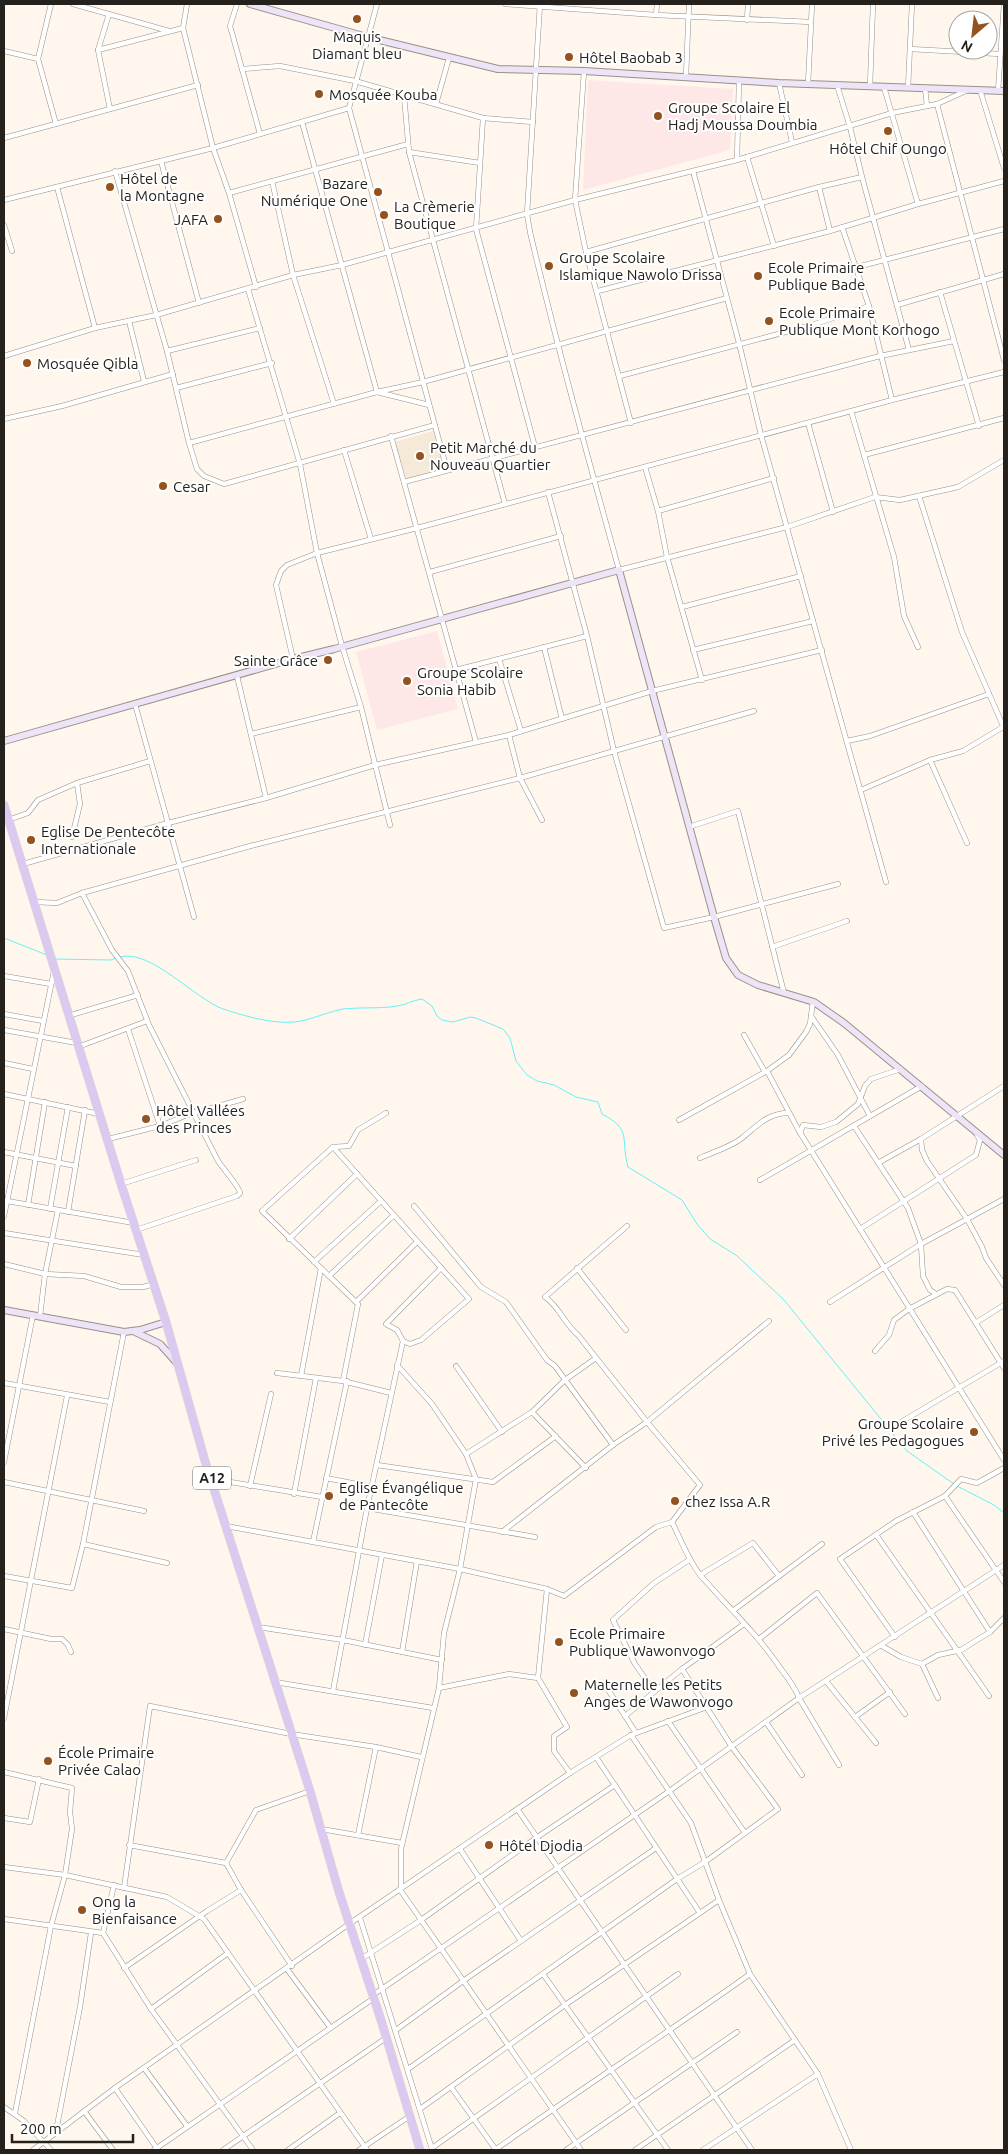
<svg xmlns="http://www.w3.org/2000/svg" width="1008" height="2154" viewBox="0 0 1008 2154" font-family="Ubuntu,sans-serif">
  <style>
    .built { fill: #f5e9d8 }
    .education { fill: #fee8e7 }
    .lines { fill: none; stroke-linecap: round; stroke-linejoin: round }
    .stream { stroke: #66f1f9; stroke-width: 1 }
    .street-casing { stroke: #989187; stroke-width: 5.5 }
    .secondary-casing { stroke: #989187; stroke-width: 8 }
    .primary-casing { stroke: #d8d7d6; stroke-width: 9 }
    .street { stroke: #fff; stroke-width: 4.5 }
    .secondary { stroke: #eee4f8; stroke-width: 6 }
    .primary { stroke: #dcc9f0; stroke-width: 8 }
    .poi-dot { fill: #94521f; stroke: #fff; stroke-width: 2 }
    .labels { text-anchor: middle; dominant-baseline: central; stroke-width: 4; stroke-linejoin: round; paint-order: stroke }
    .shield { fill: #fff; stroke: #666462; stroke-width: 1 }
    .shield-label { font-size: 14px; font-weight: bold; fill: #25221e }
    .poi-label { font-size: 15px; fill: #25221e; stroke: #fff; text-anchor: start }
  </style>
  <rect width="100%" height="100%" fill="#fff7ed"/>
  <path class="built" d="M433,431L445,469L407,480L395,442Z"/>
  <g class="education">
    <path d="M588,80L733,89L730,150L583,190Z"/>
    <path d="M437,631L458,709L377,730L356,652Z"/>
  </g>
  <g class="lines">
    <g class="stream">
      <path d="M4,938L47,955"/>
      <path d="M120,957C150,948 195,999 223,1009C245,1016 271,1024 295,1022C311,1020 327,1012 343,1009C361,1007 379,1009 397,1006C406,1005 413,1000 422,999L432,1006L437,1016L442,1020L453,1022L470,1017L476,1018L503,1029L510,1038L516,1061L527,1075L537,1081L554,1085L576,1097L598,1102L602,1114C633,1130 620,1139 628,1167L682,1200L697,1224L710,1239L736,1255L784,1300L907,1451L954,1484"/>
      <path d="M56,959L111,960L116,958"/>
      <path d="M957,1486L994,1505L1004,1513"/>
    </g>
    <g class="street-casing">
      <g id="street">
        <path d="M73,4L169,31"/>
        <path d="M187,4L183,28L213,148L229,193L256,287"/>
        <path d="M237,4L230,26L232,33L260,134"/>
        <path d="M377,4L349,108L447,470"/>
        <path d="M505,4L656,15L811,22"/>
        <path d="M540,4L527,214L530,232C557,346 588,458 619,570L787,527L875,497L900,500L958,487L1004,460"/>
        <path d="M109,14L98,50L110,109"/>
        <path d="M656,15L657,4"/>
        <path d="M747,20L748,4"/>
        <path d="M910,49L1000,54"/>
        <path d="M98,50L183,28"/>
        <path d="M4,51L38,59L56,124"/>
        <path d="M38,59L51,4"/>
        <path d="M242,69L280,66L355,81L483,118L533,122"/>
        <path d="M584,71L575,200L586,252L631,423"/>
        <path d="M686,76L689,4"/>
        <path d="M779,83L792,142"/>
        <path d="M808,84L812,4"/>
        <path d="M837,85L850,127L862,177L909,350"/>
        <path d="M870,86L873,4"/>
        <path d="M884,87L918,204"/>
        <path d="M908,88L912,4"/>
        <path d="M925,88L927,106"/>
        <path d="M980,90L1004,168"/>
        <path d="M998,91L1004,4"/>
        <path d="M404,95L409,152L505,504"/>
        <path d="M436,104L449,58"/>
        <path d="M937,104L1004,360"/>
        <path d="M483,118L476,229L535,447"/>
        <path d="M302,122L377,392L429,405"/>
        <path d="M4,138L198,85"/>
        <path d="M409,152L480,163"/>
        <path d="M747,157L774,246"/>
        <path d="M737,160L739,81"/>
        <path d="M161,161L199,303"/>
        <path d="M115,171L167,351L189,443L197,469L204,476L224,484L435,425"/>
        <path d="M693,171L739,343L761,435L886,882"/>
        <path d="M272,181L293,275L334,404"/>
        <path d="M57,187L95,328"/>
        <path d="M819,187L830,231"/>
        <path d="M229,193L408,144"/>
        <path d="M4,200L213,148L349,108"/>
        <path d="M4,225L12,251"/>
        <path d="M842,227L869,306L892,400"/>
        <path d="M586,252L819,187L862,177"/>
        <path d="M857,267L1004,229"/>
        <path d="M248,289L300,464L317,553L342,646L361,707L390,825"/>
        <path d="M598,291L830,231L918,204L1004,181"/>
        <path d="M940,292L979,426"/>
        <path d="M897,305L1004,274"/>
        <path d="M129,321L144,381"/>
        <path d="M167,351L260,328"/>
        <path d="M4,356L95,328L156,315L293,275L342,265L575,200L737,160L892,113L937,104L968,90"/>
        <path d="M620,376L812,325L869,306"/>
        <path d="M176,388L272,363"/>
        <path d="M851,411L894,557L904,616L918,647"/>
        <path d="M4,419L62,406L173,374"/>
        <path d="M808,423L833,512"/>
        <path d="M391,436L476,742"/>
        <path d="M189,443L377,392L423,382L727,298"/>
        <path d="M344,450L371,539"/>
        <path d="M864,455L1004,418"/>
        <path d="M645,467L658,511L667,557L702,680"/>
        <path d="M404,482L880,356L954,341"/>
        <path d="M548,492L587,636L614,751L664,928L714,917L838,884"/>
        <path d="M919,496L962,632L1004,728"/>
        <path d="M658,511L774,478"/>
        <path d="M430,572L561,536"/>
        <path d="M682,607L801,576"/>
        <path d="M544,647L562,719"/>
        <path d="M693,650L813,621"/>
        <path d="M293,659L276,585L281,571L287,565L317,553L417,528L892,400L1004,372"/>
        <path d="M499,659L521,731"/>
        <path d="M456,670L587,636"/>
        <path d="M237,676L266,798"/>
        <path d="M135,704L194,917"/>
        <path d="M251,734L361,707"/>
        <path d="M509,735L520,778L542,820"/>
        <path d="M847,741L870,736L989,694"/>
        <path d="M930,760L967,843"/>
        <path d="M861,790L930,760L963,751L1003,727"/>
        <path d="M8,820L28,813L38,800L77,783L150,761"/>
        <path d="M689,827L738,811L784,993"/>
        <path d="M72,837L80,804L77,783"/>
        <path d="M23,864L168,823L266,798L375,765L509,735L652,691L822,650"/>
        <path d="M82,893L112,950L128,971L149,1025L217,1159C221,1167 240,1187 240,1193L237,1196L136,1230"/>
        <path d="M35,902L57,903L82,893L254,845L520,778L754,711"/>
        <path d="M772,947L847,921"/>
        <path d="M4,976L51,984"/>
        <path d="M4,1014L43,1021"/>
        <path d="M68,1016L138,995"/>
        <path d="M811,1016L838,1055L870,1116"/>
        <path d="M128,1029L160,1126"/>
        <path d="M4,1030L77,1043"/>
        <path d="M744,1035L765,1072"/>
        <path d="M78,1047L147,1021"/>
        <path d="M4,1063L33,1069"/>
        <path d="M767,1071L799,1131L1004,1460"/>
        <path d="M4,1094L99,1114"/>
        <path d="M679,1120L767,1071L789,1055L806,1032L810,1024L813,1001"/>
        <path d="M854,1126L908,1208L921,1244L923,1276L930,1290L936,1294"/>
        <path d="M800,1133L803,1125L821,1127L836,1122L858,1104L865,1086L871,1079L901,1069"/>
        <path d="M108,1139L160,1126L187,1115L243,1099"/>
        <path d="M921,1139L922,1150L927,1161L967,1219L982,1247L986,1258L1004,1285"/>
        <path d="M333,1147L469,1299L421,1340L410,1344L403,1341"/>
        <path d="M4,1152L76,1166"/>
        <path d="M700,1158C713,1152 731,1147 742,1138C758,1125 768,1113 789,1113"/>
        <path d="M878,1163L921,1139L1004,1086"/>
        <path d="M760,1180L922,1086"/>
        <path d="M121,1184L196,1160"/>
        <path d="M7,1201L134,1223"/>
        <path d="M28,1205L45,1102"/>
        <path d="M414,1206L481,1287L506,1302L547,1360L555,1366L613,1445"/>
        <path d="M50,1209L68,1107"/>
        <path d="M68,1212L85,1110"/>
        <path d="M4,1216L54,971"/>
        <path d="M860,1229L976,1155L980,1140L977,1135"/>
        <path d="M4,1233L144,1255"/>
        <path d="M289,1239L357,1174"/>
        <path d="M314,1262L381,1201"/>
        <path d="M4,1264L45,1274L84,1276L121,1287H143L154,1284"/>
        <path d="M577,1268L626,1330"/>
        <path d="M329,1276L394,1215"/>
        <path d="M356,1302L417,1242"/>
        <path d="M830,1302L921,1244L1004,1199"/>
        <path d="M40,1316L45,1274L58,1210"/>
        <path d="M977,1322L1004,1305"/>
        <path d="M875,1351L889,1335L894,1320L909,1309L947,1289L955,1290L1004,1368"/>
        <path d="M397,1365L432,1404L466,1454L476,1479L460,1569L444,1633L439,1688L401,1849V1891L581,2150"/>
        <path d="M456,1366L502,1432"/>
        <path d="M277,1373L343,1381L391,1393"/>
        <path d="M301,1376L321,1268"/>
        <path d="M343,1381L358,1304L262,1211L333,1147L349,1146L358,1130L386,1113"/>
        <path d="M4,1383L110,1402"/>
        <path d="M532,1412L586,1468"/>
        <path d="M896,1425L1004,1361"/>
        <path d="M466,1454L532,1412L565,1380L596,1358"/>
        <path d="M4,1462L33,1315"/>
        <path d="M377,1465L493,1482L556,1436"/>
        <path d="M326,1478L372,1487"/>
        <path d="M212,1479L322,1497"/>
        <path d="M4,1482L144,1511"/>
        <path d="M250,1486L271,1394"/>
        <path d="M294,1494L316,1378"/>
        <path d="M945,1496L1004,1582"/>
        <path d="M367,1508L535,1537"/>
        <path d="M913,1512L990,1632"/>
        <path d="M672,1522C681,1540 688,1560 701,1576C728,1607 758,1635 781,1669C788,1678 795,1687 799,1698L839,1765"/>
        <path d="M226,1526L460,1569L547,1589L564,1596L656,1527L672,1522L700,1485L647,1422L769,1321"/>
        <path d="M502,1532L613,1445L647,1422L578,1335C564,1324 560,1307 545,1297L627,1226"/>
        <path d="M877,1536L989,1696"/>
        <path d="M313,1542L347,1381"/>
        <path d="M83,1544L167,1563"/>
        <path d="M700,1575L753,1543L779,1576"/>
        <path d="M4,1576L72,1588L83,1544L124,1332"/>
        <path d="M734,1610L822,1544"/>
        <path d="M258,1627L343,1640L442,1660"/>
        <path d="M4,1629L51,1639H62L68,1645L71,1652"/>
        <path d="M895,1637L840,1559L896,1521L945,1496L961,1479L977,1483L1004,1468"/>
        <path d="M759,1639L817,1593L905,1714"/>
        <path d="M365,1645L382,1555"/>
        <path d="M882,1646L901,1657L922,1664L938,1698"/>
        <path d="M402,1652L417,1561"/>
        <path d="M922,1664L938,1655L961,1650L990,1632L1004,1618"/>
        <path d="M538,1678L547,1589"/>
        <path d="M826,1681L876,1743"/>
        <path d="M275,1682L433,1708"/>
        <path d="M439,1688L509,1674L538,1678L567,1727L554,1736V1751L570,1773"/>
        <path d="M607,1688L636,1733"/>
        <path d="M333,1691L367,1508L403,1341L397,1330L386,1324L441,1268"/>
        <path d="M654,1691L635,1664L613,1620L654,1583L689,1560"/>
        <path d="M625,1716L682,1669L744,1624"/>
        <path d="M855,1717L890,1692"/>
        <path d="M4,1718L67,1396"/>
        <path d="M668,1721L745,1833"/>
        <path d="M766,1722L802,1775"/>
        <path d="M631,1735L691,1823L719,1900L750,1974L818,2074L851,2150"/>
        <path d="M596,1757L700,1913"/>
        <path d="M4,1772L72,1788L70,1812L72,1829L65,1875L51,1926L15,2113"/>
        <path d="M518,1810L752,2150"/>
        <path d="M4,1818L30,1822L39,1779"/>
        <path d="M321,1829L402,1843"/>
        <path d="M358,1835L376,1747"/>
        <path d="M129,1845L226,1863L241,1890L292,1966"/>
        <path d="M460,1849L521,1941"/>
        <path d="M226,1863L256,1810L310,1791"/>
        <path d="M4,1867L65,1875L167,1897L204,1919L367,2150"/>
        <path d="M114,1885L103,1933L151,2009L253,2150"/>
        <path d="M124,1888L150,1706L291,1734L376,1747L421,1757"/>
        <path d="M360,1918L432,2149"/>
        <path d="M4,1919L103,1933"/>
        <path d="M361,1959L421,1920L536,1838L615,1785"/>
        <path d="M124,1968L207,1911L241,1890"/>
        <path d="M287,1969L330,2027"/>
        <path d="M543,1974L668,2150"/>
        <path d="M373,1995L668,1792L799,1698L1004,1565"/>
        <path d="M151,2009L228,1953"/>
        <path d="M396,2030L463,1981L656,1848"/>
        <path d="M144,2068L187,2126"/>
        <path d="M408,2069L677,1879L705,1862L778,1809L732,1747L682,1669"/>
        <path d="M451,2087L496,2150"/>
        <path d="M115,2088L158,2150"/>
        <path d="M4,2107L24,2121L51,2150"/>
        <path d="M420,2109L565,2005L719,1900"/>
        <path d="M84,2111L113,2150"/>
        <path d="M56,2131L80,2007L91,1933"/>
        <path d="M432,2148L678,1974"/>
        <path d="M33,2150L115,2088L349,1924L570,1773L631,1735L707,1707"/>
        <path d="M154,2150L374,1998"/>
        <path d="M223,2150L386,2038"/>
        <path d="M288,2150L340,2113"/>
        <path d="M359,2150L410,2116"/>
        <path d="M495,2150C579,2090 666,2034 750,1974"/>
        <path d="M566,2150L737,2032"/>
        <path d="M635,2150L795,2040"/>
        <path d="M703,2150L818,2074"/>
      </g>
    </g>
    <g class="secondary-casing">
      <g id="secondary">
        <path d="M250,4L367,37L498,69L584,71L779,83L1004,91"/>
        <path d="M4,741L293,659L334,649L619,570L714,917L726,958L738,975L758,985L814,1002L844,1023L1004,1155"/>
        <path d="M4,1310L124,1332L140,1330L166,1322"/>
        <path d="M133,1331L160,1344L177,1363"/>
      </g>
    </g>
    <g class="primary-casing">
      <path id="primary" d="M4,805L121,1184L166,1322L205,1461L310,1791L339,1892L381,2020L420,2150"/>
    </g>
    <use href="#street" class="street"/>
    <use href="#secondary" class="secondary"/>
    <use href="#primary" class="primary"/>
  </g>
  <g class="poi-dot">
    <circle cx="357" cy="19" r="5"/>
    <circle cx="569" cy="57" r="5"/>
    <circle cx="319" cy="94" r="5"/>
    <circle cx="658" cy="116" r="5"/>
    <circle cx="888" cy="131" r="5"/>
    <circle cx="110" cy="187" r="5"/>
    <circle cx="378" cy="192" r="5"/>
    <circle cx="384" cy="215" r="5"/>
    <circle cx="218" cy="219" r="5"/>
    <circle cx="549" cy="266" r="5"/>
    <circle cx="758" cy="276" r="5"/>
    <circle cx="769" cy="321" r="5"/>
    <circle cx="27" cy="363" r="5"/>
    <circle cx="420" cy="456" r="5"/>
    <circle cx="163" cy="486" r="5"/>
    <circle cx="328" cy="660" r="5"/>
    <circle cx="407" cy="681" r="5"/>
    <circle cx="31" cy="840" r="5"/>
    <circle cx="146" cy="1119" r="5"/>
    <circle cx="974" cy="1432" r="5"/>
    <circle cx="329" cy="1496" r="5"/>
    <circle cx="675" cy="1501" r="5"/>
    <circle cx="559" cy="1642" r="5"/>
    <circle cx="574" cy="1693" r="5"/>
    <circle cx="48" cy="1761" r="5"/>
    <circle cx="489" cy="1845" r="5"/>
    <circle cx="82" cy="1910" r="5"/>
  </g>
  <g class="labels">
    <rect class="shield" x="193" y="1466.5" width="38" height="23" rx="4"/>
    <g class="shield-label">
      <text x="212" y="1478">A12</text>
    </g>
    <g class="poi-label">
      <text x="357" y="36" text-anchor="middle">Maquis<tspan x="357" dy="17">Diamant bleu</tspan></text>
      <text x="579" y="57">Hôtel Baobab 3</text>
      <text x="329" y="94">Mosquée Kouba</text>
      <text x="668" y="107">Groupe Scolaire El<tspan x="668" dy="17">Hadj Moussa Doumbia</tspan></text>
      <text x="888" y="148" text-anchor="middle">Hôtel Chif Oungo</text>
      <text x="120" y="178">Hôtel de<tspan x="120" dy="17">la Montagne</tspan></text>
      <text x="368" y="183" text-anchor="end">Bazare<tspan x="368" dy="17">Numérique One</tspan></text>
      <text x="394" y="206">La Crèmerie<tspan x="394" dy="17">Boutique</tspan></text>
      <text x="208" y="219" text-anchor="end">JAFA</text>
      <text x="559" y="257">Groupe Scolaire<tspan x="559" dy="17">Islamique Nawolo Drissa</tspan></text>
      <text x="768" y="267">Ecole Primaire<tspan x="768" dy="17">Publique Bade</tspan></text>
      <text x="779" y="312">Ecole Primaire<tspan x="779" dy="17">Publique Mont Korhogo</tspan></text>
      <text x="37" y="363">Mosquée Qibla</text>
      <text x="430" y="447">Petit Marché du<tspan x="430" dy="17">Nouveau Quartier</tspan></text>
      <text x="173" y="486">Cesar</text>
      <text x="318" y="660" text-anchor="end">Sainte Grâce</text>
      <text x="417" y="672">Groupe Scolaire<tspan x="417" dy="17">Sonia Habib</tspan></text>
      <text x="41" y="831">Eglise De Pentecôte<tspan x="41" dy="17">Internationale</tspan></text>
      <text x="156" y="1110">Hôtel Vallées<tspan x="156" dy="17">des Princes</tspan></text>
      <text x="964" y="1423" text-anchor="end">Groupe Scolaire<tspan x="964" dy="17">Privé les Pedagogues</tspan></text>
      <text x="339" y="1487">Eglise Évangélique<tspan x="339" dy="17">de Pantecôte</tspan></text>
      <text x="685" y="1501">chez Issa A.R</text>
      <text x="569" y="1633">Ecole Primaire<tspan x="569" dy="17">Publique Wawonvogo</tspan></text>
      <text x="584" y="1684">Maternelle les Petits<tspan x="584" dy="17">Anges de Wawonvogo</tspan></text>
      <text x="58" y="1752">École Primaire<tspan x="58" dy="17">Privée Calao</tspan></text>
      <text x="499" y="1845">Hôtel Djodia</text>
      <text x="92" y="1901">Ong la<tspan x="92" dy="17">Bienfaisance</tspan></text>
    </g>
  </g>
  <rect width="1008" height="2154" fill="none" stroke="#25221e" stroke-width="10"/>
  <g transform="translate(973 35) rotate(208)"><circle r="24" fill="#ffffff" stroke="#a8a7a5"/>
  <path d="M0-4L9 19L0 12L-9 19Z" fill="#94521f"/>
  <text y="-8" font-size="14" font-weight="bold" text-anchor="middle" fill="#25221e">N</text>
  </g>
  <path d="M12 2134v8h121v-8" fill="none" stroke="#25221e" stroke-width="2.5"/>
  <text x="20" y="2134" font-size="15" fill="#25221e" stroke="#ffffff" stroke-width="4" paint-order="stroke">200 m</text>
</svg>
